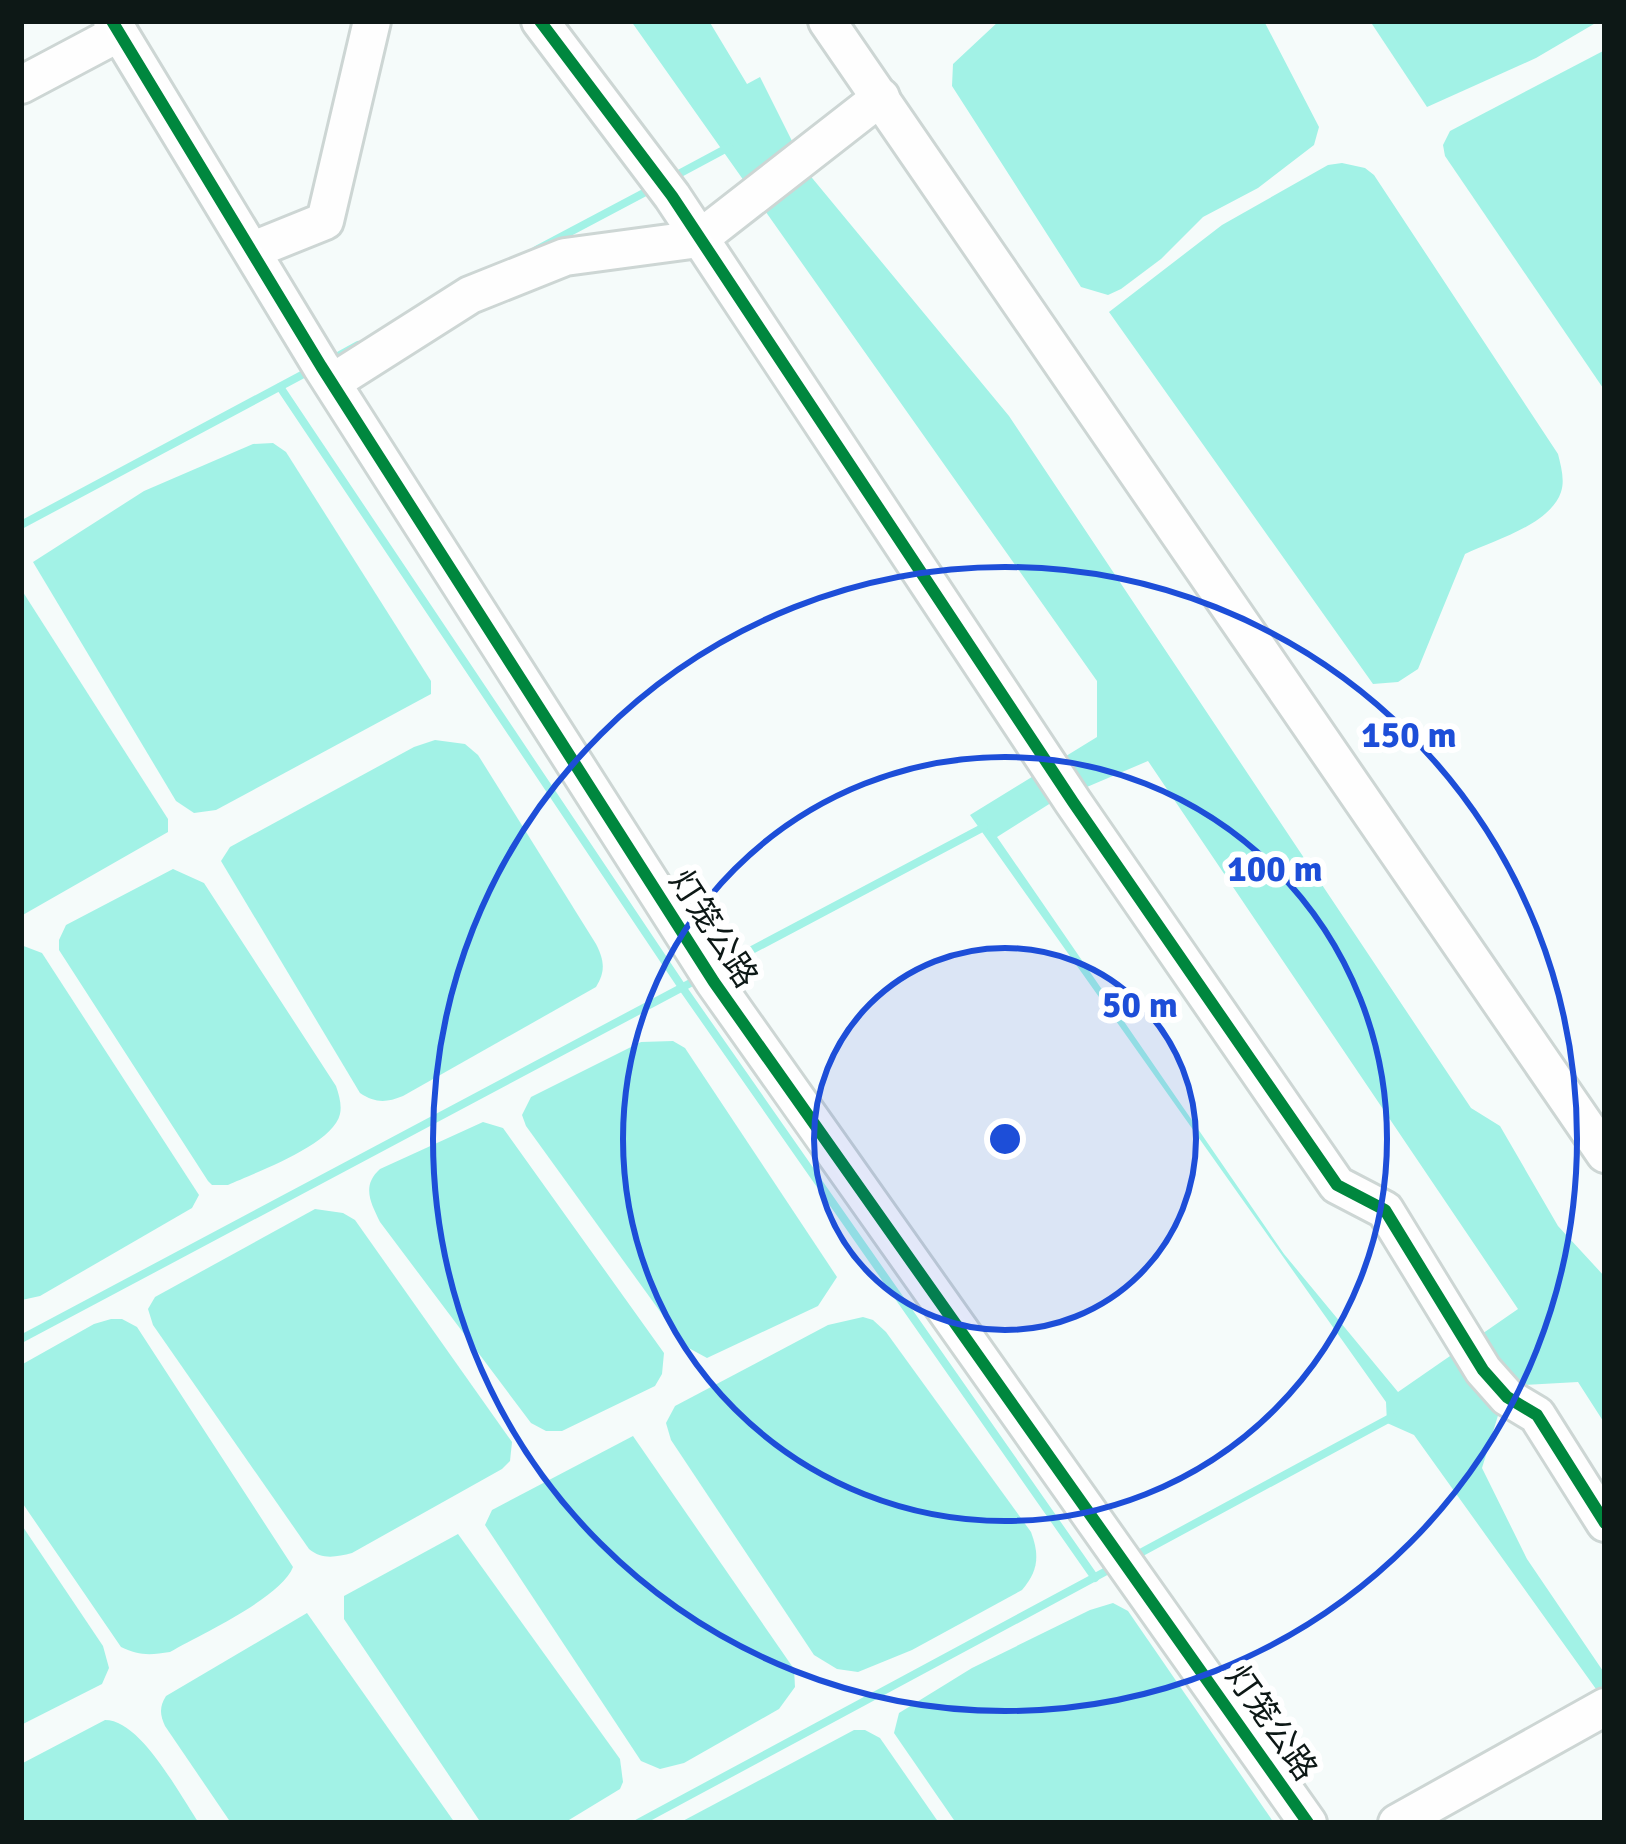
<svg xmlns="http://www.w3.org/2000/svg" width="1626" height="1844" viewBox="0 0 1626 1844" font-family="Signika,'Noto Sans SC',sans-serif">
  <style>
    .water { fill: #a2f2e6; fill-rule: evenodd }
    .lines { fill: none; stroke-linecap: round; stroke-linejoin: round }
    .stream { stroke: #a2f2e6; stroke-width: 8 }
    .minor-casing { stroke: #cdd6d4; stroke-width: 42 }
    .minor { stroke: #fefefe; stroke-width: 36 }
    .cycleway-casing { stroke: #fff; stroke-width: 20 }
    .cycleway { stroke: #00873e; stroke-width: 12 }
    .ring { fill: none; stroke: #1d4ed8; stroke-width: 6 }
    .labels { text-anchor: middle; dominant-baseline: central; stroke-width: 12; stroke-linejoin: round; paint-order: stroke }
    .street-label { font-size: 33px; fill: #0d1816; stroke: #fff }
    .centre { fill: #1d4ed8; stroke: #fff; stroke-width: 6 }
    .ring-label { font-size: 36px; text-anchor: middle; font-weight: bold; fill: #1d4ed8; stroke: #fff; stroke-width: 12; stroke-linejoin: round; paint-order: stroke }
  </style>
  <rect width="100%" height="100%" fill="#f5fbfa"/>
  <g class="water">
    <path d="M631,21H709L747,84L760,77L808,173L1009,416L1471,1108L1500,1126L1558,1226L1605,1277V1424L1578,1382L1507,1386L1482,1468L1527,1559L1605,1674V1710L1601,1696L1414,1435L1387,1423L1386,1402L970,815L1097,737V681ZM1148,761L1518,1309L1398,1392L1284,1254L997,837L1054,801Z"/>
    <path d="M999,21H1264L1319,127L1314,145L1258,188L1203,217L1161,259L1121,289L1108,295L1081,287L952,86L953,64Z"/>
    <path d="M1370,21H1599L1536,58L1427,107Z"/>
    <path d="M1605,50V391L1445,156L1443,145L1450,131Z"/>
    <path d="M1342,163L1365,168L1374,175L1558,454C1561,466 1565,480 1561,492C1550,525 1494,540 1465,554L1418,669L1398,682L1373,684L1109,312L1222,225L1328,165Z"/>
    <path d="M273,443L286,452L431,681V694L216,810L194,813L176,801L33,562L144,491L253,444Z"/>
    <path d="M21,589L168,819V832L21,916Z"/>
    <path d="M435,740L465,744L478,755L596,944C604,960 606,971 596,987L403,1096C386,1103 375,1103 360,1093L221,861L230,847L414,747Z"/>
    <path d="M173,869L204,883L336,1086C339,1095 342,1105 340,1114C333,1145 256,1172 228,1185H212L208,1181L59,950V940L66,925Z"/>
    <path d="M21,945L42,953L199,1195L192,1208L40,1296L22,1300Z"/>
    <path d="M673,1041L685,1048L837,1277L818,1306L707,1358L685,1346L526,1126L522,1115L531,1097L641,1042Z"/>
    <path d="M483,1122L503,1128L664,1353L662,1374L655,1386L562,1431H546L531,1423L380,1222C371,1203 361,1186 380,1169Z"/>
    <path d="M315,1209L343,1213L355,1220L512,1442L510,1461L502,1469L352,1553C336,1557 322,1560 309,1549L153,1325L148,1309L155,1297Z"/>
    <path d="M863,1317L873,1320L886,1332L1031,1532C1040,1556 1038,1571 1022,1590L912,1650L858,1672L837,1669L814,1655L671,1440L666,1423L675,1406L828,1325Z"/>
    <path d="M111,1319H122L137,1327L293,1567C281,1598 201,1634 170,1652C151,1655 139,1656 121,1647L21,1501V1365L94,1324Z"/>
    <path d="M633,1436L794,1669L795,1687L779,1709L684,1763L660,1769L641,1761L485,1525L492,1510Z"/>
    <path d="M21,1524L103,1646L109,1668L102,1684L21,1725Z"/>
    <path d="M458,1534L620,1759L623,1782L620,1789L564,1823H481L344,1619V1596Z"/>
    <path d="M1113,1603L1128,1611L1274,1823H956L894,1733L899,1713L972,1668L1090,1610Z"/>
    <path d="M307,1613L455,1823H231L165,1726C160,1715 159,1707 166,1696Z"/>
    <path d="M105,1720C141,1720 179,1794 199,1823H21V1764Z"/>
    <path d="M854,1730H865L880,1738L939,1823H679Z"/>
  </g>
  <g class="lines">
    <g class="stream">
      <path d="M673,177L729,147"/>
      <path d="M536,250L655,187"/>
      <path d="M329,361L358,345"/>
      <path d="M280,387L682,987L1095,1578"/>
      <path d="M21,525L311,370"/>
      <path d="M716,969L984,827"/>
      <path d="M21,1339L698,979"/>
      <path d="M1131,1558L1392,1417"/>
      <path d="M638,1823L1112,1568"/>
    </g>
    <g class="minor-casing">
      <g id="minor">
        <path d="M112,21L321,366L714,982L1308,1823"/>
        <path d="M540,21L672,196L1073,802L1337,1185L1385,1210L1483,1370L1507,1397L1537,1415L1605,1523"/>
        <path d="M827,21L1605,1154"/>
        <path d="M21,85L119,33"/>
        <path d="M253,250L325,221L372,21"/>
        <path d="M333,382L470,295L565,257L699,239L881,97"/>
        <path d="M1397,1823L1605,1707"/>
      </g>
    </g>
    <use href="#minor" class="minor"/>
    <g class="cycleway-casing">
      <g id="cycleway">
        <path d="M112,21L321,366L714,982L1308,1823"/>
        <path d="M540,21L672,196L1073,802L1337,1185L1385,1210L1483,1370L1507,1397L1537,1415L1605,1523"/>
      </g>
    </g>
    <use href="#cycleway" class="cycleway"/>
  </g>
  <circle cx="1005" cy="1139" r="191" fill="#1d4ed8" fill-opacity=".12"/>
  <g class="ring">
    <circle cx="1005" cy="1139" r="191"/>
    <circle cx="1005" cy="1139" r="382"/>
    <circle cx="1005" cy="1139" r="572"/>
  </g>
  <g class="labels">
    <g class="street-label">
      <text transform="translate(713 929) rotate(57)">灯笼公路</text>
      <text transform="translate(1271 1723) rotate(55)">灯笼公路</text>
    </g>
  </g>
  <circle cx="1005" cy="1139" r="18" class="centre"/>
  <g class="ring-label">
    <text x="1409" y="747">150 m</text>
    <text x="1275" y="881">100 m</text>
    <text x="1140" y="1017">50 m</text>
  </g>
  <rect width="1626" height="1844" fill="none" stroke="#0d1816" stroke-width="48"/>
</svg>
